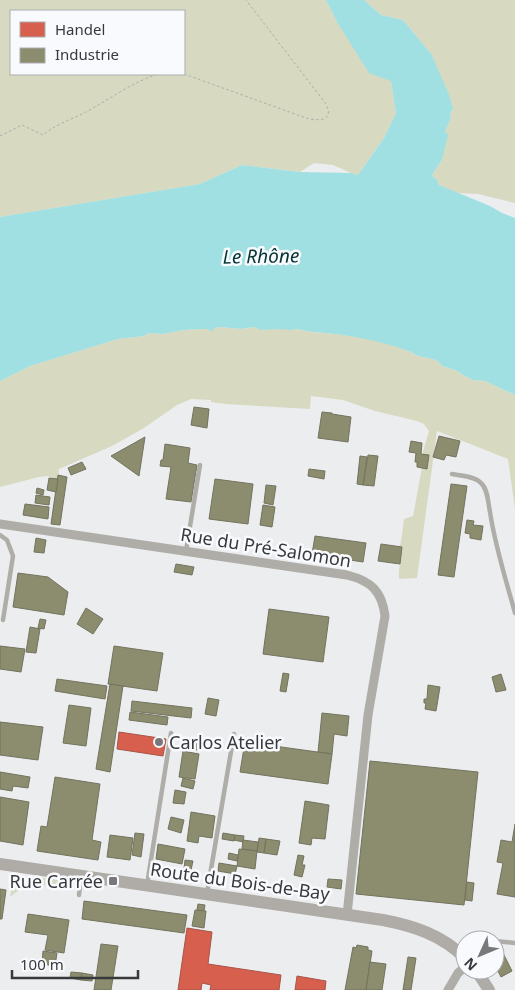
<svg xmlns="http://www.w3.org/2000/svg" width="515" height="990" viewBox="0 0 515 990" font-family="'Noto Sans',sans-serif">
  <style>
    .green { fill: #d7dac1; fill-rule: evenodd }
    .water { fill: #a0e0e2 }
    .shops { fill: #d6604d; stroke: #a75448 }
    .industry { fill: #8c8c6e; stroke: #73735f }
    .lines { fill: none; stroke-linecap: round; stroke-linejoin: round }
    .path { stroke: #adaca9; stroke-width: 1; stroke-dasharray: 2.5 2.5; stroke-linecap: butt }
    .lane { stroke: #afada8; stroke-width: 4.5 }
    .street { stroke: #afada8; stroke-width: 9 }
    .secondary { stroke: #afaca7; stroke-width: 12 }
    .poi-dot { fill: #77787a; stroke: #f8fafe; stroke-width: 2 }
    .labels { text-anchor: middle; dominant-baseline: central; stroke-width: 5; stroke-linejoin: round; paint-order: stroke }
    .street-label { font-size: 18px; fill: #38393b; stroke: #f8fafe }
    .poi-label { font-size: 18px; fill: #38393b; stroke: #f8fafe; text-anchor: start }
    .water-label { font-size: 19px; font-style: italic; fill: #043334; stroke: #f8fafe }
  </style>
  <rect width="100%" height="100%" fill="#ebedef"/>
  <g class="green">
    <path d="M0,0H326L337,22L391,80L396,113L384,138L358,175L351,173L333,165L314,163L300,172L242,165L200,184L0,217ZM11,11H184V74H11Z"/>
    <path d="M364,0H515V203L478,194L456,193L439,185L437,180L432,176L435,170L442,160L445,131L451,118L450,114L453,108L432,55L403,20L381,15Z"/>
    <path d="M220,327L241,329L255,327L264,330C273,327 285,328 293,330L295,329C302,329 307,332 313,332C344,334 379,339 408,351C412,352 415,355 419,356C427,359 437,357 442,366L455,370L465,376L473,380L485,381L515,395V509L508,459L437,431L417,578L399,579V571L402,548L399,547L401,542L404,519L413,516L423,462L422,455L429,431L424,424L417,421L375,411L343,400L311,396L310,409L225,404L211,402V400L191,399L177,405L144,428L112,446L59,469L58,479L47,476L39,477L0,487V381L30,366L118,339L144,336L149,333L162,334L184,330L200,329H209Z"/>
    <path d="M14,873L16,874L24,884L23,887L10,897Z"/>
    <path d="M36,877L59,880L57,887L36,884L33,879Z"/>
  </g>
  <path class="water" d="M326,0H364L381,15L403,20L432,55L449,95L453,108L450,114L451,118L445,131L448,135L442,160L435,170L432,176L437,180L439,185L490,206L502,213L515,218V395L485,381L473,380L465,376L455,370L442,366C437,357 427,359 419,356C415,355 412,352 408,351C380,340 343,334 314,332C307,332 302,329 295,329L293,330L279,329L260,330L255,327L241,329L220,327L214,328L213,331H210L209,329H200L184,330L162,334L149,333L144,336L118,339L30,366L0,381V217L200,184L242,165L300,172L351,173L358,175L384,138L396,113L391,81L369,73L337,22Z"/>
  <g class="shops">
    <path d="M119,732L166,739L163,756L117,749Z"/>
    <path d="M187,928L212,932L208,964L281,975L279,990H210L211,985L202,983L201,990H178Z"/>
    <path d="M297,976L326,981L325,990H295Z"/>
  </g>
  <g class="industry">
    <path d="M194,407L209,409L207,428L191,425Z"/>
    <path d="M322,412L332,413V414L351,417L348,442L318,438Z"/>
    <path d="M439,436L460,441L456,457L446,455L444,460L433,457Z"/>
    <path d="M145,437L139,476L111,456Z"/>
    <path d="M411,441L422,443L421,454L429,455L427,469L417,467V462H415L416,453L409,452Z"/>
    <path d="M165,444L190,448L188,463L197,465L191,502L166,499L171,467L160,466L161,460H163Z"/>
    <path d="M368,455L378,456L374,486L363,485Z"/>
    <path d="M360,456L367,457L363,485L357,484Z"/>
    <path d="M82,462L86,469L71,475L68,468Z"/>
    <path d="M309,469L325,471L324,479L308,476Z"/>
    <path d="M58,475L67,477L60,525L51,524Z"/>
    <path d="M49,478L58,479L56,492L47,490Z"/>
    <path d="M215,479L253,484L248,524L209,519Z"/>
    <path d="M451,484L467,486L454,577L438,575Z"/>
    <path d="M266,485L276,486L273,505L264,503Z"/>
    <path d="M37,488L44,490L43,495L36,493Z"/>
    <path d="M36,495L50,497L49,505L35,503Z"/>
    <path d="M25,504L49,507L48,519L23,515Z"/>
    <path d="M263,505L275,507L272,527L260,525Z"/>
    <path d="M467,520L474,521L473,525L483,526L481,540L470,538V534L465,533Z"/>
    <path d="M315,536L366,543L363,562L312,554Z"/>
    <path d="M36,538L46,540L44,553L34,552Z"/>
    <path d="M381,544L402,547L400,564L378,561Z"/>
    <path d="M176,564L194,567L192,575L174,572Z"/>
    <path d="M18,573L48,577L68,592L64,615L13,607Z"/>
    <path d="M86,608L103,619L93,634L77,624Z"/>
    <path d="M269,609L329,617L323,662L263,654Z"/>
    <path d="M40,619L46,620L44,629L38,628Z"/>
    <path d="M30,627L40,629L36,653L26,652Z"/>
    <path d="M0,646L25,649L21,672L0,669Z"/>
    <path d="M114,646L163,653L157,691L108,684Z"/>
    <path d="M283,673L289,674L286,692L280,691Z"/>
    <path d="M501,674L506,690L496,692L492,677Z"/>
    <path d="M57,679L107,686L105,699L55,691Z"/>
    <path d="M110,684L123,686L110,772L96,769Z"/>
    <path d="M428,685L440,687L436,711L425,709L426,703H424V699H427Z"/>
    <path d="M208,698L219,700L216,716L205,714Z"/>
    <path d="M132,701L192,708L191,718L131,711Z"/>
    <path d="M69,705L91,708L86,746L63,743Z"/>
    <path d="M130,712L168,717L167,725L129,720Z"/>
    <path d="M322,713L349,716L347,736L334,734L332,754L318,752Z"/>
    <path d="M0,722L43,727L38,760L0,755Z"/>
    <path d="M185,738L200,740L198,750L184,748Z"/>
    <path d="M245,742L332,754L328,784L240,772Z"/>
    <path d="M183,751L199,754L195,779L179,777Z"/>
    <path d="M370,761L478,772L464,905L356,894Z"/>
    <path d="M0,772L30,777L28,788L13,786L12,791L0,789Z"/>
    <path d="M55,777L100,784L92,840L101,842L98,860L37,851L41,826L47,827Z"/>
    <path d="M183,778L195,781L193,789L181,786Z"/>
    <path d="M175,790L186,792L184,804L173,803Z"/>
    <path d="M0,797L29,802L23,845L0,841Z"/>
    <path d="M305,801L329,805L325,839L312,838L311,845L299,843Z"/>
    <path d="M191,812L215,816L212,838L199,836L198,843L187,841Z"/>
    <path d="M171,817L184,820L181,833L168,829Z"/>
    <path d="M515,824V897L497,894L503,863L497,862L501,840L512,842Z"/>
    <path d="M135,833L144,834L141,857L132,855Z"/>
    <path d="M223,833L235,835L234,841L222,839Z"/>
    <path d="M110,835L133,838L130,860L107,857Z"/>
    <path d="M235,835L244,836L243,842L234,840Z"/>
    <path d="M259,838L266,839L264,853L257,852Z"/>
    <path d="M266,839L280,841L277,855L264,853Z"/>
    <path d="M243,840L258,842L257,851L242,849Z"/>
    <path d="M158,844L185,849L182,864L156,859Z"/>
    <path d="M239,849L257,851L255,869L237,866Z"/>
    <path d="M229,853L238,855L237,861L228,859Z"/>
    <path d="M298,855L304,856L302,865H305L302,877L294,875Z"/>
    <path d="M185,860L193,861L191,870L184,869Z"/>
    <path d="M219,863L237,866L235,874L218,871Z"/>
    <path d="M328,879L342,880L341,889L327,887Z"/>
    <path d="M467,882L474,883L472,901L465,900Z"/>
    <path d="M0,889L6,890L2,919H0Z"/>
    <path d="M84,901L187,915L184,933L82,919Z"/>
    <path d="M198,904L205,905L204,911L197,910Z"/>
    <path d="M195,910L206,911L204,928L192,926Z"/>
    <path d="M28,914L69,920L64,953L45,950L48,935L25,932Z"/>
    <path d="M101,944L118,946L111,990H94Z"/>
    <path d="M357,945L368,947V950L372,951L366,990H345L353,947L356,948Z"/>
    <path d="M43,951L57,953L55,966L42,964Z"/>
    <path d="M502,951L512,971L501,977L495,965V955Z"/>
    <path d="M408,957L416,958L411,990H403Z"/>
    <path d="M370,962L386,964L382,990H366Z"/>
    <path d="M71,972L82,973L81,980L70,978Z"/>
    <path d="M82,973L93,975L92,981L81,980Z"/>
  </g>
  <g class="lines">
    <g class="path">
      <path d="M184,74L306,118C317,121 335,122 326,104L246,0"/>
      <path d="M0,136L22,125L43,135C56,124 73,119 88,111C111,98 133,82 158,74"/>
    </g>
    <g class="lane">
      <path d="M452,474C461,476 475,476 481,483C488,489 488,503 490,512C495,546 506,580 515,613"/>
      <path d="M0,535L7,540L13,556L3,620"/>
      <path d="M186,551L200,465"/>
      <path d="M147,885L171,733"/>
      <path d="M207,893L234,734"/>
      <path d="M79,895L81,876"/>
      <path d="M468,940L471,939L475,940"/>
      <path d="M485,940H490"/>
      <path d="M495,941L515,943"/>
      <path d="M457,949L465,941"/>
    </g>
    <g class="street">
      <path d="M0,524L347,575C371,581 382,591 385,616L368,715L347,915"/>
      <path d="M448,990L458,973L465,967"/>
    </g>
    <g class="secondary">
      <path d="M0,864L383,920C414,926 442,935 465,958"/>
      <path d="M476,970L489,990"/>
    </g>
  </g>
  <g class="poi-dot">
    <circle cx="159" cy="742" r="5"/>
    <rect x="108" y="876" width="10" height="10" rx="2.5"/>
  </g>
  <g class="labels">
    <g class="street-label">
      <text transform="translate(266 547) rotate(9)">Rue du Pré-Salomon</text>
      <text transform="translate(240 881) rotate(8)">Route du Bois-de-Bay</text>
    </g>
    <g class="poi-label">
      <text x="169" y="742">Carlos Atelier</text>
      <text x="103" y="881" text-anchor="end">Rue Carrée</text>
    </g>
    <g class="water-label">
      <text transform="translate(261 256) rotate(-1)">Le Rhône</text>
    </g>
  </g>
  <rect x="10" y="10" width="175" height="65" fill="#f8fafe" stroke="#abadb0"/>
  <rect x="20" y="22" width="25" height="15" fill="#d6604d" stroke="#abadb0"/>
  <text x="55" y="35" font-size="15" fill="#38393b">Handel</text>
  <rect x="20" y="48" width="25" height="15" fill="#8c8c6e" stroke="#abadb0"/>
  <text x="55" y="60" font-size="15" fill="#38393b">Industrie</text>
  <g transform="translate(480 955) rotate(226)"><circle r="24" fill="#f8fafe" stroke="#abadb0"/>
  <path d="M0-4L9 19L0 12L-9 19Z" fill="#77787a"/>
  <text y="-8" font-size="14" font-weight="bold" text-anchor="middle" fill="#38393b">N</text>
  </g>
  <path d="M12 970v8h126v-8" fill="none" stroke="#38393b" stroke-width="2.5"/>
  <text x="20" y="970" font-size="15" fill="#38393b" stroke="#f8fafe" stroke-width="4" paint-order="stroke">100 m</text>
</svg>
